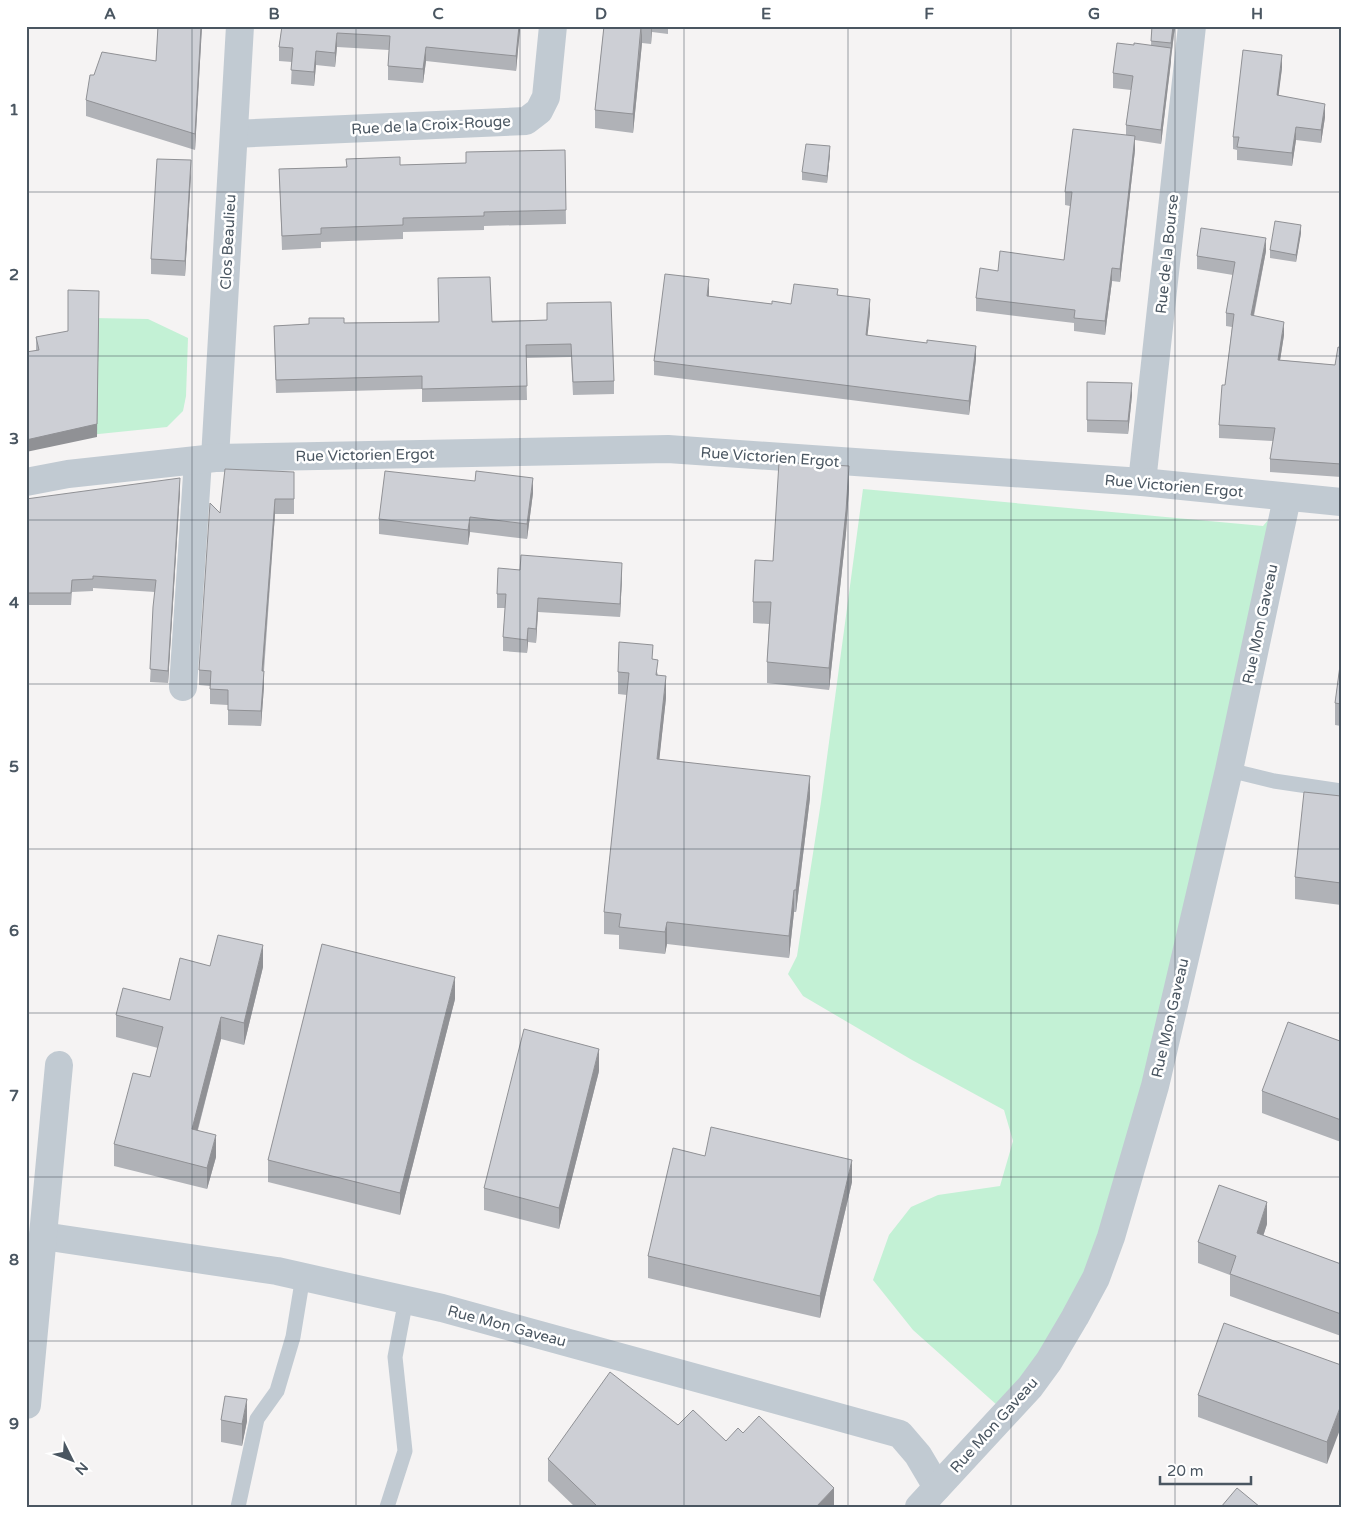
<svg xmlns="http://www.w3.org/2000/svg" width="1367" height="1533" viewBox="0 0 1367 1533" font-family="'Varela Round',sans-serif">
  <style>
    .green { fill: #c3f1d5 }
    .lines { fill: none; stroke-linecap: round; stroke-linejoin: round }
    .service { stroke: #c1cad2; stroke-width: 15 }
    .minor { stroke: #c1cad2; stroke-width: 28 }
    .tertiary { stroke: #c1cad2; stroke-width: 28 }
    .wall { fill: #b0b2b7 }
    .shaded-wall { fill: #909195 }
    .building { fill: #cdcfd5; stroke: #909195 }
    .grid { fill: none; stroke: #4a5661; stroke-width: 1; stroke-opacity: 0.55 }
    .labels { text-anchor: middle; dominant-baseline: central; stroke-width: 5; stroke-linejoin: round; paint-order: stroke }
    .street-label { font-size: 15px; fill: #4a5661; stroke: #fff }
    .neatline { fill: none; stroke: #4a5661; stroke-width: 2 }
    .grid-label { font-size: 16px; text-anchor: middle; font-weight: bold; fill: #4a5661 }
  </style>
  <rect width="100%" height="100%" fill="#f5f3f3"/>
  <g class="green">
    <path d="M93,318L148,319L188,338L186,396L183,411L167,427L89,435Z"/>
    <path d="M863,489L1263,526L1287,498L1111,1237L1007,1414L913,1330L873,1280L889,1235L911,1207L938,1195L1000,1186L1013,1141L1004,1110L912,1060L803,996L788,974L797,956L821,802Z"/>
  </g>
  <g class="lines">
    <g class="service">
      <path d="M1229,770L1274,781L1341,791"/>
      <path d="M238,1507L257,1419L277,1391L293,1337L303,1276"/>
      <path d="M387,1507L405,1451L395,1357L406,1299"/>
    </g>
    <g class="minor">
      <path d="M234,134L526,121L539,111L546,97L553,26"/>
      <path d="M215,458L240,26"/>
      <path d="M1142,482L1192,26"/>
      <path d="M183,687L198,460"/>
      <path d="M43,1236L277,1271L442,1308L900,1434L918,1455L937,1487"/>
      <path d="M27,1405L59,1065"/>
      <path d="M919,1507L1030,1387L1049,1361L1075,1317L1096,1278L1111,1237L1155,1086L1229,770L1287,498"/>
    </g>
    <path class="tertiary" d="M26,482L68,474L215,458L668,449L1142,482L1341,502"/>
  </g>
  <g class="wall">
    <path d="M158,26H202L195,150L86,116V100L94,75L156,61Z"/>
    <path d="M282,26H520L516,71L426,61L423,83L388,80V66L389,50L337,47L335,67L316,65L314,86L291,84L292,62L279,61V47Z"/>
    <path d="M604,26H668V34L652,32L651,44L642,43L633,133L595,128V110Z"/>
    <path d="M1152,26H1175L1161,144L1135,140V150L1120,282L1112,281L1105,335L1074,331V323L976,311V298L998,271L1064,260L1070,206L1065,205V192L1126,135V125L1131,90L1113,88V73L1134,45H1151Z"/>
    <path d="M1282,68L1278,95L1325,117L1321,143L1296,140L1292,166L1237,160V150L1233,149V137Z"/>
    <path d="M565,150L566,224L484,226V230L403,232V239L321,242V248L282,250L279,169L466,163V152Z"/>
    <path d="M830,154L827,183L802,180V172Z"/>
    <path d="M191,175L185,276L151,274V259Z"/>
    <path d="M1301,233L1296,262L1270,258V250Z"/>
    <path d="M1266,251L1254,316L1284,335L1280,360L1335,365L1341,348V477L1270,472V459L1273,441L1219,438V425L1225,385L1232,327L1226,326V313L1233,275L1197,269V256Z"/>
    <path d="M709,293V296L772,304H791L838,295L870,313L867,335L976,359L969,415L654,375V361Z"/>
    <path d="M547,303L614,381V394L573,395L571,357L526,358L527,400L422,402V389L276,393L274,326L309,324V318L344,323L547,320Z"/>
    <path d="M36,337L97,437L36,351Z"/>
    <path d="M1087,382L1132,395L1128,434L1087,432Z"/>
    <path d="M294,472V514H275L264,671V686L261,726L228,725V705L210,704V686L199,685V670L220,513Z"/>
    <path d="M849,488L846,533L829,690L767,683V662L769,624L753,623V602L773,561Z"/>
    <path d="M180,491L168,683L150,682L155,592L93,588V591L72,592L71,605H26V499Z"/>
    <path d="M533,493L527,539L470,532L468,545L379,534V519Z"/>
    <path d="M622,577L620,617L538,612L536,643L528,642L527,653L503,651V637L505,608H497V594Z"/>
    <path d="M1341,658V726L1335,725V703Z"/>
    <path d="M653,659L658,675L666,698L659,760L810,798L796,912H794L789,958L667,944L665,954L619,949V935L604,934V912L627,695L618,694V672Z"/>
    <path d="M1341,796V905L1295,899V877Z"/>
    <path d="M210,966L263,967L244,1045L221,1039L198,1130L216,1157L207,1189L114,1166V1144L150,1077L158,1048L116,1037V1015L170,1000Z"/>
    <path d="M455,999L400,1215L268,1182V1160Z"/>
    <path d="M1341,1038V1142L1262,1113V1091L1340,1041Z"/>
    <path d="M599,1071L559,1229L484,1210V1188Z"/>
    <path d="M705,1156L852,1182L820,1318L648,1278V1256Z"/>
    <path d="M1267,1224L1263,1236L1341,1264V1336L1230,1296V1275L1198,1263V1242Z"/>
    <path d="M1341,1365L1327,1464L1198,1417V1395Z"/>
    <path d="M221,1420L247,1421L242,1446L221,1442Z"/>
    <path d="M678,1425L726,1441L834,1507H575L548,1481V1459Z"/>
  </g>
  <g class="shaded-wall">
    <path d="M201,26H202L195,150V134Z"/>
    <path d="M519,26H520V30L516,71V56Z"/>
    <path d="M642,26V43L633,133V114Z"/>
    <path d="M651,26H652L651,44Z"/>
    <path d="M1173,26H1175L1171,57V43Z"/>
    <path d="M337,33V47L335,67V53Z"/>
    <path d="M426,47V61L423,83V69Z"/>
    <path d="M1171,48V62L1161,144V130Z"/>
    <path d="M316,51V65L314,86V72Z"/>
    <path d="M1282,55V68L1277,108V95Z"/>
    <path d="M1325,104V117L1321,143V130Z"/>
    <path d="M1296,127V140L1292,166V153Z"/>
    <path d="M1135,136V150L1120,282V269Z"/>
    <path d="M830,146V154L827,183V176Z"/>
    <path d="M191,160V175L185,276V261Z"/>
    <path d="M1301,225V233L1296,262V255Z"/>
    <path d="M1266,238V251L1251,328V315Z"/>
    <path d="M1112,268V281L1105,335V321Z"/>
    <path d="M709,279V293L707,310V296Z"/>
    <path d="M99,291L97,437L26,452V440Z"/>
    <path d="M870,299V313L866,349V335Z"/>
    <path d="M1284,322V335L1278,373V360Z"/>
    <path d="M976,346V359L969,415V401Z"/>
    <path d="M1132,383V395L1128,434V421Z"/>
    <path d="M849,466V488L846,533L829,690V668Z"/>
    <path d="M180,478V491L168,683V671Z"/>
    <path d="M533,478V493L527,539V524Z"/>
    <path d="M275,499V514L262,686V671Z"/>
    <path d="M470,517V532L468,545V530Z"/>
    <path d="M622,563V577L620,617V604Z"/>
    <path d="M538,598V612L536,643V629Z"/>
    <path d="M528,628V642L527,653V640Z"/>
    <path d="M264,671V686L261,726V711Z"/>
    <path d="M666,676V698L657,781V759Z"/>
    <path d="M810,776V798L796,912V890Z"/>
    <path d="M794,890V912L789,958V936Z"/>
    <path d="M667,922V944L665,954V932Z"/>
    <path d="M263,945V967L244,1045V1023Z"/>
    <path d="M455,977V999L400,1215V1193Z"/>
    <path d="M221,1017V1039L192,1151V1129Z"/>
    <path d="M599,1049V1071L559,1229V1208Z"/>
    <path d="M216,1135V1157L207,1189V1168Z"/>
    <path d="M852,1160V1182L820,1318V1296Z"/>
    <path d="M1267,1202V1224L1257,1255V1233Z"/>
    <path d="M247,1399V1421L242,1446V1424Z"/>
    <path d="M1341,1405V1427L1327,1464V1442Z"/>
    <path d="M834,1488V1507H816Z"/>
  </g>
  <g class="building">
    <path d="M158,26H201L195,134L86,100L90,75H94L102,52L156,61Z"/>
    <path d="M282,26H519L516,56L426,47L423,69L388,66L390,36L337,33L335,53L316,51L314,72L291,70L293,48L279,47Z"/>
    <path d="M604,26H641L633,114L595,110Z"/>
    <path d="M1152,26H1173L1171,43L1151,41Z"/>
    <path d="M1117,43L1134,45V43L1171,48L1161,130L1126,125L1133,76L1113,73Z"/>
    <path d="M1243,50L1282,55L1277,95L1325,104L1321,130L1296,127L1292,153L1237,147L1239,137H1233Z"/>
    <path d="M1073,129L1135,136L1120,269L1112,268L1105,321L1074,318L1075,310L976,298L980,268L998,271L1000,251L1064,260L1072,192H1065Z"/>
    <path d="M806,144L830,146L827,176L802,172Z"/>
    <path d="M565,150L566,210L484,212V216L403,218V225L321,228V234L282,236L279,169L347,167L346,159L400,157V165L466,163V152Z"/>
    <path d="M157,159L191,160L185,261L151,259Z"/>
    <path d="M1275,221L1301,225L1296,255L1270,250Z"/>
    <path d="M1201,228L1266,238L1251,315L1284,322L1278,360L1335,365L1338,347L1341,348V464L1270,459L1275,428L1219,425L1222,385H1225L1234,314L1226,313L1235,262L1197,256Z"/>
    <path d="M665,274L709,279L707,296L772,304V301L791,304L794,284L838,289L837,295L870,299L866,335L927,343V340L976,346L969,401L654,361Z"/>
    <path d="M490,277L492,322L547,320V303L611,302L614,381L573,382L571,344L526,345L527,386L422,389V376L276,380L274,326L309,324V318H344V323L439,322L438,278Z"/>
    <path d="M68,290L99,291L97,424L26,440V352L39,350L36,337L68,331Z"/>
    <path d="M1087,382L1132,383L1128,421L1087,420Z"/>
    <path d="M779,462L849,466L846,511L829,668L767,662L771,602H753L755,560L773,561Z"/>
    <path d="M225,469L294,472V499H275L262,671H264L261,711L228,710V690L210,689L211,671L199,670L210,503L220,513Z"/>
    <path d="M385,471L475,481L476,471L533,478L527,524L470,517L468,530L379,519Z"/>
    <path d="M180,478L168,671L150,669L153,607L156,580L93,576V579L72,580L71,593H26V499Z"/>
    <path d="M521,555L622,563L620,604L538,598L536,629L528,628L527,640L503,637L506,594H497L498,568L520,570Z"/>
    <path d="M619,642L653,645L652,659L658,660L656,675L666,676L657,759L810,776L796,890H794L789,936L667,922L665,932L619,927L621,914L604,912L629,673L618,672Z"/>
    <path d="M1341,658V704L1335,703Z"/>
    <path d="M1304,792L1341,796V883L1295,877Z"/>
    <path d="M218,935L263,945L244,1023L221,1017L192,1129L216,1135L207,1168L114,1144L133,1073L150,1077L163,1027L116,1015L123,988L170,1000L180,958L210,966Z"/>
    <path d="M322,944L455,977L400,1193L268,1160Z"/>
    <path d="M1288,1022L1340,1041L1341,1038V1120L1262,1091Z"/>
    <path d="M524,1029L599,1049L559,1208L484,1188Z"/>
    <path d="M711,1127L852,1160L820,1296L648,1256L673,1148L705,1156Z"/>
    <path d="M1219,1185L1267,1202L1257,1233L1341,1264V1314L1230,1274L1236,1256L1198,1242Z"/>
    <path d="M1224,1323L1341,1365V1405L1327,1442L1198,1395Z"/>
    <path d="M610,1372L678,1425L693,1410L726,1441L738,1428L743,1433L759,1416L834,1488L816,1507H598L548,1459Z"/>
    <path d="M225,1396L247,1399L242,1424L221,1420Z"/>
    <path d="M1237,1488L1260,1507H1221Z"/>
  </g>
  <path class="grid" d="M192,26V1507M356,26V1507M520,26V1507M684,26V1507M848,26V1507M1011,26V1507M1175,26V1507M26,192H1341M26,356H1341M26,520H1341M26,684H1341M26,849H1341M26,1013H1341M26,1177H1341M26,1341H1341"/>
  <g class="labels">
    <g class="street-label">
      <text transform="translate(431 125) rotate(-3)">Rue de la Croix-Rouge</text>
      <text transform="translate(228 242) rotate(-87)">Clos Beaulieu</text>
      <text transform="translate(1167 254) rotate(-84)">Rue de la Bourse</text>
      <text transform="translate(365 455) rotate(-1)">Rue Victorien Ergot</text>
      <text transform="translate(770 457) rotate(4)">Rue Victorien Ergot</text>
      <text transform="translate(1174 486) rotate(5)">Rue Victorien Ergot</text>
      <text transform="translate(1260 624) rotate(-78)">Rue Mon Gaveau</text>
      <text transform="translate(1170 1018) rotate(-77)">Rue Mon Gaveau</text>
      <text transform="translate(507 1326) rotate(15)">Rue Mon Gaveau</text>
      <text transform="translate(994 1425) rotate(-48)">Rue Mon Gaveau</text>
    </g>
  </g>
  <rect width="1367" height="1533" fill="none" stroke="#ffffff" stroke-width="55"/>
  <g transform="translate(72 1460) rotate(132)" stroke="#ffffff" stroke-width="4" paint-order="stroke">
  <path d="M0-4L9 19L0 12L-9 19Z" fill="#4a5661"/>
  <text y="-8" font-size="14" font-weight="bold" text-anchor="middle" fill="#4a5661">N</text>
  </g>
  <path d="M1160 1476v8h91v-8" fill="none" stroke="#4a5661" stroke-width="2.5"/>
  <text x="1167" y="1476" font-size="15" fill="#4a5661" stroke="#ffffff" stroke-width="4" paint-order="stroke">20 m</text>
  <rect x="28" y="28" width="1312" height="1478" class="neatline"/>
  <g class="grid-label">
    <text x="110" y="19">A</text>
    <text x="274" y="19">B</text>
    <text x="438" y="19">C</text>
    <text x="601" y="19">D</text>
    <text x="766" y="19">E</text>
    <text x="929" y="19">F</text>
    <text x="1094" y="19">G</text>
    <text x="1257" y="19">H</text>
    <text x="14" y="115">1</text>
    <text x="14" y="280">2</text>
    <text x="14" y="444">3</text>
    <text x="14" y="608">4</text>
    <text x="14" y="772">5</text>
    <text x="14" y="936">6</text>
    <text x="14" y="1101">7</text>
    <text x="14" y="1265">8</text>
    <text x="14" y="1429">9</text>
  </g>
</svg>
